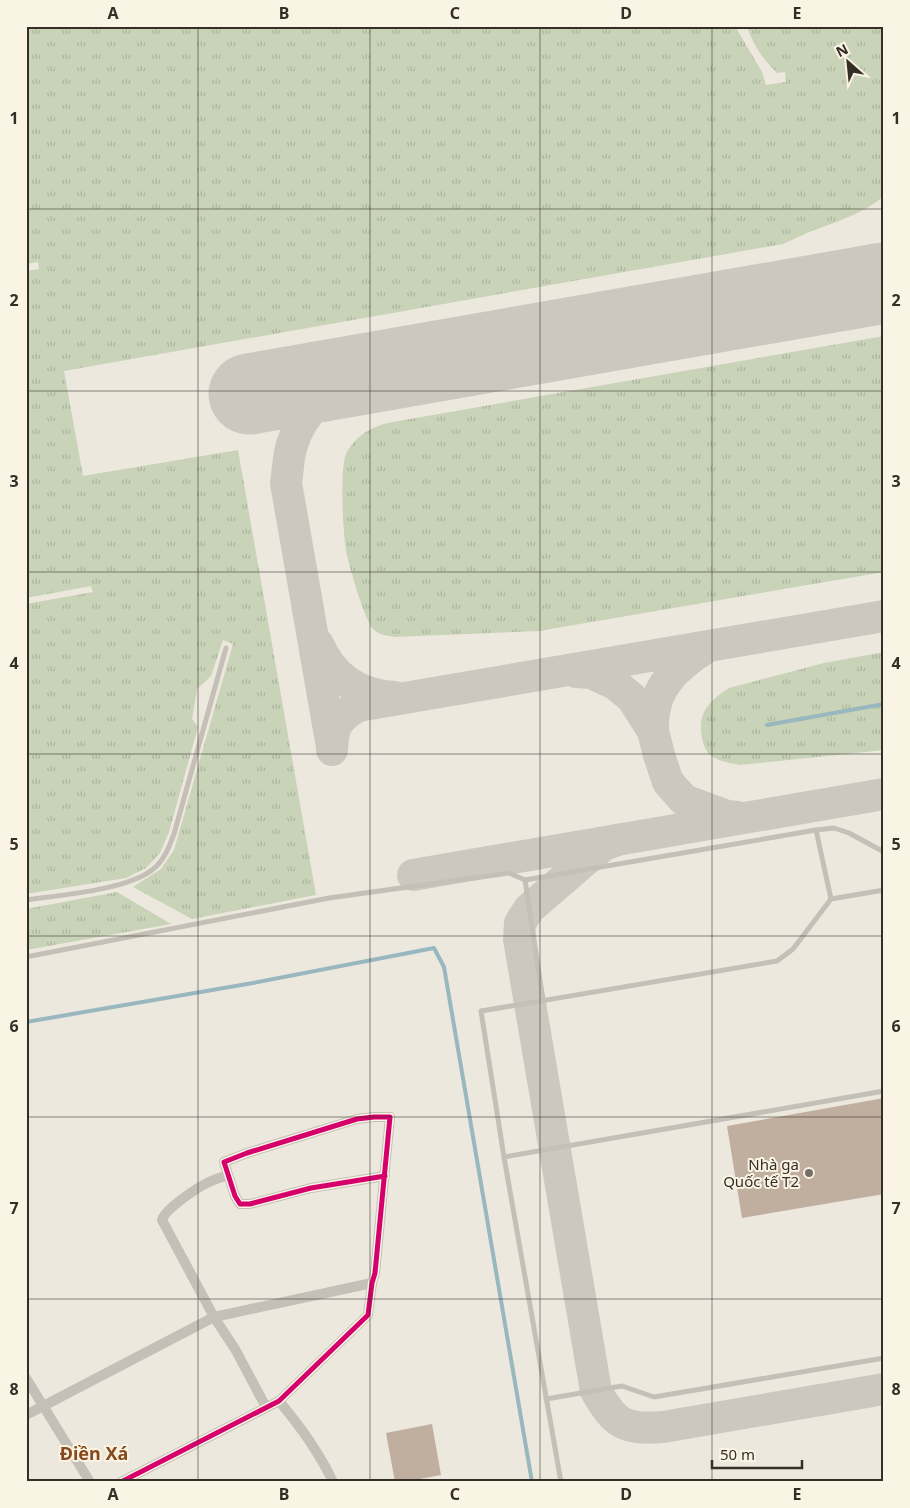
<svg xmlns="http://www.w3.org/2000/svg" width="910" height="1508" viewBox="0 0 910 1508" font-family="'Noto Sans',sans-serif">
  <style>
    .grass { fill: url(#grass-tufts) }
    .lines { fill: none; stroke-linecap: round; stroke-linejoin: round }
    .stream { stroke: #99b7be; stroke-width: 4 }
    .taxiway { stroke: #ccc8c0; stroke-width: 32 }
    .runway { stroke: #ccc8c0; stroke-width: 81 }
    .building { fill: #c0af9f }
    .service { stroke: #c5c0b7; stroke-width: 5 }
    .minor { stroke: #c5c0b7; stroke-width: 10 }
    .cycleway-casing { stroke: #faf4e4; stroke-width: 8 }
    .cycleway { stroke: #d6006c; stroke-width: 5 }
    .grid { fill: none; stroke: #352e26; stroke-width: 1; stroke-opacity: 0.55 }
    .poi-dot { fill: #756f66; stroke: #faf4e4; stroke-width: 2 }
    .labels { text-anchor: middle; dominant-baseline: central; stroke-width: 4; stroke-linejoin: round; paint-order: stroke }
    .poi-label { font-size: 15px; fill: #352e26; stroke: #faf4e4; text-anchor: end }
    .quarter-label { font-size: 18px; font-weight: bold; fill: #874a1c; stroke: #faf4e4 }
    .neatline { fill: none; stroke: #352e26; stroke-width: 2 }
    .grid-label { font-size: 16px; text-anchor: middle; font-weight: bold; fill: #352e26 }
  </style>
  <defs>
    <pattern id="grass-tufts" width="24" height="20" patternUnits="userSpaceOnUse" patternTransform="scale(1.25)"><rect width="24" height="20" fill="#c8d3b8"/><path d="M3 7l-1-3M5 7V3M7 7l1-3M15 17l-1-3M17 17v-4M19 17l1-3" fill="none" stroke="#acb59e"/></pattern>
  </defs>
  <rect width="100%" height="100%" fill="#ece8de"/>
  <g class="grass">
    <path d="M26,26H735L762,72L766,85L786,82L785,72L777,73C764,61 752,43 747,26H884V196C865,212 842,220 820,228C807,232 795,239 783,244L64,371L83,476L238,450L316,895L192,919L133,887L161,869L174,850L233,644L223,640L211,676L197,689L192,719L198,727L169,832L160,853L146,868L126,878L26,894V604L93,592L91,586L26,598V271L39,269L38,262L26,264Z"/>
    <path d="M884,336V572L539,631L394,637C386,635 379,635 373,629C365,621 348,563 346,550C343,532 339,466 347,452C357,434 375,425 393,422Z"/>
    <path d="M884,652V750L740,765C729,763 716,761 708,753C705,749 703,743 702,738C697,713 709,701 729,688L824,663Z"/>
    <path d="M117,892L171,924L26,950V909Z"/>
  </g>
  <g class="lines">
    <g class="stream">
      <path d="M767,725L884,704"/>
      <path d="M26,1022L253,983L434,948L444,967L532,1482"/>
    </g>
    <g class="taxiway">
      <path d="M318,644C332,677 358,695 394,697"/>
      <path d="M576,672L591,673L615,684L632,698L653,731L659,755L668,782L684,800L727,816L737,817"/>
      <path d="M653,731C653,723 653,715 655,708C660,680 685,661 707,647"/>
      <path d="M332,747L286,483C288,471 288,459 291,448C302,409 328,391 362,374"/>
      <path d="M332,750C333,726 337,718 358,706L884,616"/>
      <path d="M617,840L604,845L595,852L529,909L520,923L519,939L596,1391C615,1424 624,1430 663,1427L884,1389"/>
      <path d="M413,875L884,794"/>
    </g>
    <path class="runway" d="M249,394L884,283"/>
  </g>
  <g class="building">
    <path d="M884,1098V1194L742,1218L727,1126Z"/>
    <path d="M432,1424L441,1475L404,1482H395L386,1433Z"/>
  </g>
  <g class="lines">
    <g class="service">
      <path d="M816,830L834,828L849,833L884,852"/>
      <path d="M525,880L543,1000"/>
      <path d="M26,900C61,895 126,890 152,870C164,861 169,847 174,834L226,648"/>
      <path d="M26,957L329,898L509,873L525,880L816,830L831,899"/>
      <path d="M504,1157L884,1091"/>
      <path d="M546,1399L622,1386L654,1397L884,1358"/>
      <path d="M561,1482L504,1157L481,1011L777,961L793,949L831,899L884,890"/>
    </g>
    <g class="minor">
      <path d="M228,1175C222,1177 215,1179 209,1182C198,1187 165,1209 162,1220L214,1317L235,1349L266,1407"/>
      <path d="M26,1378L90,1482"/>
      <path d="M279,1401C300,1426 319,1452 333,1482"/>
      <path d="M26,1415L214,1317L372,1283"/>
      <path d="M121,1482L279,1401L368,1315L372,1283L375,1273L390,1117H374L357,1119L247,1153L224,1162L235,1196L240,1204H250L311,1188L385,1176"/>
    </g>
    <g class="cycleway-casing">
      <path id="cycleway" d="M121,1482L279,1401L368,1315L372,1283L375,1273L390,1117H374L357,1119L247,1153L224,1162L235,1196L240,1204H250L311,1188L385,1176"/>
    </g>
    <use href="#cycleway" class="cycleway"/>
  </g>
  <path class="grid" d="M198,26V1482M370,26V1482M540,26V1482M712,26V1482M26,209H884M26,391H884M26,572H884M26,754H884M26,936H884M26,1117H884M26,1299H884"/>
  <circle class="poi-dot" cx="809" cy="1173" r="5"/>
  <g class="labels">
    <g class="poi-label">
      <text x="799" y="1164">Nhà ga<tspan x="799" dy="17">Quốc tế T2</tspan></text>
    </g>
    <g class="quarter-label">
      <text x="94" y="1453">Điền Xá</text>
    </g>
  </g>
  <rect width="910" height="1508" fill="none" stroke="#faf4e4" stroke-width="55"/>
  <g transform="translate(848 62) rotate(333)" stroke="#faf4e4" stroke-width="4" paint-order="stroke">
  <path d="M0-4L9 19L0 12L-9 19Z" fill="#352e26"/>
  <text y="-8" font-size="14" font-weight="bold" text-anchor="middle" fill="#352e26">N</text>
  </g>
  <path d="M712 1460v8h90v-8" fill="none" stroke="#352e26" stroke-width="2.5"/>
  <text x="720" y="1460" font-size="15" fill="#352e26" stroke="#faf4e4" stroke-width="4" paint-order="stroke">50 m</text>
  <rect x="28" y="28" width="854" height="1452" class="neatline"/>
  <g class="grid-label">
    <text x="113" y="19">A</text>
    <text x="284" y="19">B</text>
    <text x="455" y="19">C</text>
    <text x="626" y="19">D</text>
    <text x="797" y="19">E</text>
    <text x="14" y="124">1</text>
    <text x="896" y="124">1</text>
    <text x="14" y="306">2</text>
    <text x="896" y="306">2</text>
    <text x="14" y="487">3</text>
    <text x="896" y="487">3</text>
    <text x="14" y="669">4</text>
    <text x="896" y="669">4</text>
    <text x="14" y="850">5</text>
    <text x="896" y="850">5</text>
    <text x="14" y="1032">6</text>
    <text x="896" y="1032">6</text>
    <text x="14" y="1214">7</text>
    <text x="896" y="1214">7</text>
    <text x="14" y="1395">8</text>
    <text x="896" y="1395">8</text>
    <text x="113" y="1500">A</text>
    <text x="284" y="1500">B</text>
    <text x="455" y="1500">C</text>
    <text x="626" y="1500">D</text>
    <text x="797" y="1500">E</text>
  </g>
</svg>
